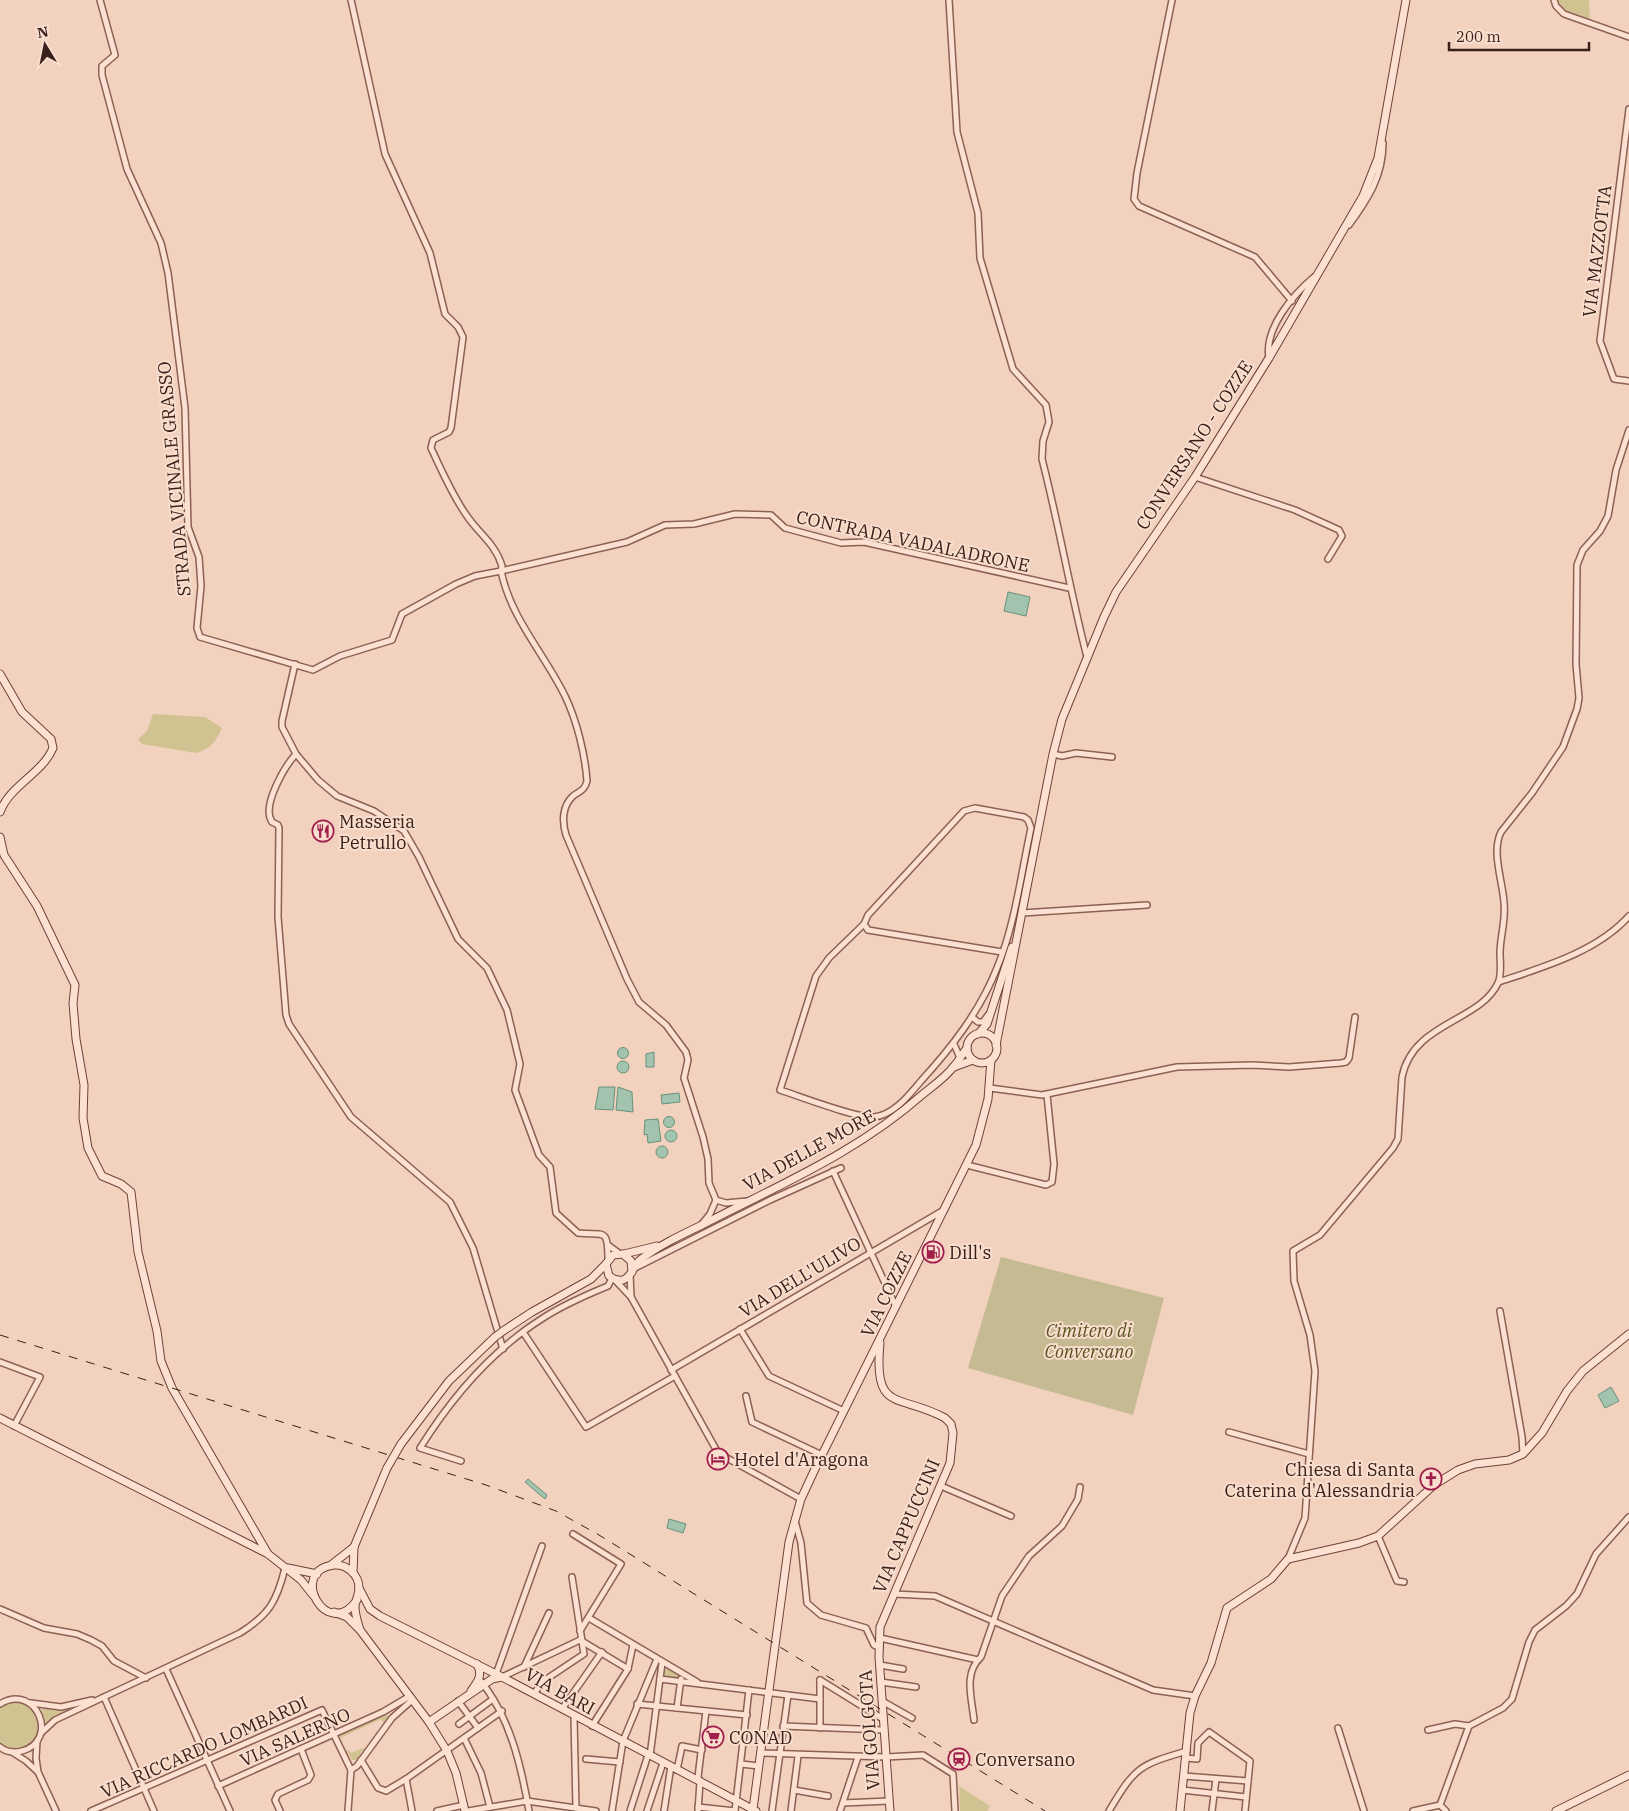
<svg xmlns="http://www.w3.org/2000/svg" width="1629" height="1811" viewBox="0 0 1629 1811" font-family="'IBM Plex Serif',serif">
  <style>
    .green { fill: #d1c391 }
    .cemetery { fill: #c5ba91 }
    .water { fill: #a2c3ae; stroke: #689279 }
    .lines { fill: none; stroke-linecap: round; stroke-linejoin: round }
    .street-casing { stroke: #8c6055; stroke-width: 8 }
    .secondary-casing { stroke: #6e4138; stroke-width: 9 }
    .street { stroke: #fce1d2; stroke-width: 5 }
    .secondary { stroke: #fce1d2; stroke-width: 7 }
    .rail { stroke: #3a201b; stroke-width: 1; stroke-dasharray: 9 9; stroke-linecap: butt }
    .secondary-bridge-casing { stroke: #6e4138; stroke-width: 9; stroke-linecap: butt }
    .secondary-bridge { stroke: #fce1d2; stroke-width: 7 }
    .labels { text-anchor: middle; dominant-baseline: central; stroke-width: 4; stroke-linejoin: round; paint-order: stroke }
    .street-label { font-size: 18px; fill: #3a201b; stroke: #f9dece }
    .poi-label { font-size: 18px; fill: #3a201b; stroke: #f9dece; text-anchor: start }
    .park-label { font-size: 18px; font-style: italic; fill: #585420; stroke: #f9dece }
  </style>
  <rect width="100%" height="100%" fill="#f2d1be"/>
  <g class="green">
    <path d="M1557,0H1589L1590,22C1577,17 1561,15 1557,0Z"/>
    <path d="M153,714L205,717L222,728C217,740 210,750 196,753L142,744L138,739L147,731Z"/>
    <path d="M664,1666L680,1674V1678L678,1679L663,1677Z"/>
    <path d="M12,1702C57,1702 39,1767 0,1743V1708Z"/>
    <path d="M41,1709H73L46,1723Z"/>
    <path d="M386,1715L389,1717L384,1723L381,1719L342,1737L341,1739L340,1735Z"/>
    <path d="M370,1740L356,1760H352L346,1750H348L351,1753L365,1747Z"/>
    <path d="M959,1786L990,1806L987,1811H960Z"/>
  </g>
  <path class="cemetery" d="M1001,1257L1164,1298L1133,1415L968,1368Z"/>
  <g class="water">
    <path d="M1008,592L1030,597L1026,616L1004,611Z"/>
    <circle cx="623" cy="1053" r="5.5"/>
    <path d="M654,1052V1067H646V1054Z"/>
    <circle cx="623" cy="1067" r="6"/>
    <path d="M599,1087H615L613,1110L595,1109Z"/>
    <path d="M618,1087L632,1092L633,1112L616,1110Z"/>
    <path d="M679,1093L680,1102L662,1104L661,1095Z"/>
    <circle cx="669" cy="1122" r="5.5"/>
    <path d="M658,1119L661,1141L648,1143L647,1134L644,1135L645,1120Z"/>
    <circle cx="671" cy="1136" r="6"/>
    <circle cx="662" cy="1152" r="6"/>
    <path d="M1611,1387L1619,1401L1605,1408L1598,1395Z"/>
    <path d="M528,1479L547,1495L545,1499L525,1482Z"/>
    <path d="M669,1519L686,1524L683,1533L667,1528Z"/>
  </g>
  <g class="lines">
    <g class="street-casing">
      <g id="street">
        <path d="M100,0L115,55L102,66V75L127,169L161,243L168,273L185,408L188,527L199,557L201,586L197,628L200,637L313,670L340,656L392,640L402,614L456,584L475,576L501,571L502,566C495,543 479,534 467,516C452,495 442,471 431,448L433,440L449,432L451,428L463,337L458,327L445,314L430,253L385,154L351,0"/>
        <path d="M949,0L957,132L978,213L980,258L1013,369L1046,405L1049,422L1043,441L1042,459C1059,525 1070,591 1087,657"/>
        <path d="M1172,0L1137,173L1134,199L1139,206L1255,257L1292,301"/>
        <path d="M1554,0L1556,6L1564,14L1629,37"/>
        <path d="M1629,109L1600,341L1614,379L1629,381"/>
        <path d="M1349,225C1368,199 1383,176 1383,143"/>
        <path d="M1269,358C1264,328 1293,295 1314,277"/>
        <path d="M1195,477L1295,510L1339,530L1342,536L1328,559"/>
        <path d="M295,664L282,721V727L296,754L318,780L337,796L374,811L404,831L419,857L458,939L487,968L507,1010L520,1064L515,1090L539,1155L550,1167L556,1213L578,1233C603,1236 608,1226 608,1259"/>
        <path d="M296,754C285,766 261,806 272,822L278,825L279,828L278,917L286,1015L289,1024L351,1117L450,1202L473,1248L503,1349"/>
        <path d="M1053,754L1062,756L1076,753L1112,757"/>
        <path d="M975,808L1024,817L1028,820L1031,828C1021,874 1015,925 997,968C980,1011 952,1047 921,1081C909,1095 894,1115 874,1117C858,1119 799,1096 780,1090L816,976L829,958L864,924L868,915L964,811Z"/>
        <path d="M1022,913L1147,905"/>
        <path d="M864,924L868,930L1002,952"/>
        <path d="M1499,982C1543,967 1597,952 1629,916"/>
        <path d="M972,1017L978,1022H983L988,1015"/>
        <path d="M954,1044L960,1058"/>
        <path d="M990,1088L1042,1095L1177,1067L1252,1065L1289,1067L1341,1063L1346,1062L1349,1058L1355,1017"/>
        <path d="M967,1165L1046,1185L1052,1182L1054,1164L1047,1095"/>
        <path d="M833,1171L896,1307"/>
        <path d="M716,1200L709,1183L708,1159L703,1137L684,1078L688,1060L686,1052L666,1025L639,1002L627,979L566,835C562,822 562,806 573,796C580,791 585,790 587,781C585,754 577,721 565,696C544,653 511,619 501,571L627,542L665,525L694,524L735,514L771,515L785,528L841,543L864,542L1069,588"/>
        <path d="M701,1225L710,1214L716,1200L726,1203L747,1201"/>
        <path d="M608,1245L620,1254"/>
        <path d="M635,1268L770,1200L841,1168"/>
        <path d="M630,1274L631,1297"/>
        <path d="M615,1280L631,1297L718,1453L801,1499"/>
        <path d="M1500,1311L1522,1437L1523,1454"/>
        <path d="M740,1329L769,1376L844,1411"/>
        <path d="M523,1332L586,1427L675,1376"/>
        <path d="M0,1362L40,1377L14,1426"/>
        <path d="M671,1370L944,1210"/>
        <path d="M746,1396L752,1422L822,1455"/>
        <path d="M1229,1432L1309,1454"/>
        <path d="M461,1461L420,1448C452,1397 492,1350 543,1318C563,1305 586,1295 608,1286L612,1278"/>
        <path d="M941,1486L1011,1516"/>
        <path d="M795,1521L801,1543L807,1603L821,1615L866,1628L874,1645L880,1648"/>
        <path d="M573,1534L621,1564L580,1631"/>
        <path d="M1378,1536L1397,1581L1404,1582"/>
        <path d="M1288,1559L1305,1518L1315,1371L1310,1335L1294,1281L1293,1251L1320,1235L1393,1148L1398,1139L1402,1077C1413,1022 1480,1022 1498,983C1502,975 1500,962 1500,953C1500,937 1506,920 1504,903C1503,882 1491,852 1501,832L1532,793L1563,747L1577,709L1579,698L1576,664L1577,565L1583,550L1600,531L1608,516L1616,470L1629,430"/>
        <path d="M894,1594L935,1596L1153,1690L1195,1696"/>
        <path d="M0,1609L44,1628L77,1634L91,1640L102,1646L114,1661L146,1678"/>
        <path d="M589,1618L697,1682"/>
        <path d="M880,1638L978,1660"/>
        <path d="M580,1640L628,1669"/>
        <path d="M880,1665L903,1669"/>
        <path d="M524,1667L549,1613"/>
        <path d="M166,1669L230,1811"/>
        <path d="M495,1677L542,1546"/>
        <path d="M502,1677L580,1640"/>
        <path d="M660,1679L820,1699"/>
        <path d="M480,1680C510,1717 521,1765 529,1811"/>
        <path d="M820,1680L883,1719"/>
        <path d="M881,1682L916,1687"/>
        <path d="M534,1694L542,1682L584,1654L572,1577"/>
        <path d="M104,1697L154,1811"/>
        <path d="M458,1701L478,1728"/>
        <path d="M882,1701L912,1718"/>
        <path d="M31,1703L61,1707L92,1700"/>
        <path d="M0,1704C37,1682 60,1741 22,1751C14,1753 6,1752 0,1747"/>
        <path d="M637,1704L747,1715"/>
        <path d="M677,1708L681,1679"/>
        <path d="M562,1709L602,1652"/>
        <path d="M574,1717L576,1808"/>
        <path d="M974,1720C972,1699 963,1673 981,1657L1002,1596L1029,1556L1062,1526L1078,1499L1080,1487"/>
        <path d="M459,1724L493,1699"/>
        <path d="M592,1726L628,1669L633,1645"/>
        <path d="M783,1726L883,1730"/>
        <path d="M820,1728V1680"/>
        <path d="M1338,1728L1364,1811"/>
        <path d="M1428,1730L1455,1724L1469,1726"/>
        <path d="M41,1733L55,1720L240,1633C269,1615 277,1601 285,1568"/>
        <path d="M464,1738L481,1773L490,1807"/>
        <path d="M12,1752L26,1761L38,1772L36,1758L37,1741"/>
        <path d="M761,1753L886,1757L923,1755L953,1774L955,1811"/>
        <path d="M650,1756L662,1663"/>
        <path d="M1186,1758L1197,1759L1198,1743L1209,1732L1250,1761L1245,1811"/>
        <path d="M586,1759L620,1762"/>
        <path d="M361,1760L378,1788L386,1791L406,1779L502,1711"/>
        <path d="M741,1764L759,1766"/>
        <path d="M677,1770L682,1746L702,1750"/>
        <path d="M38,1772L56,1811"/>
        <path d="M1184,1776L1248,1781"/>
        <path d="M406,1779L412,1811"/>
        <path d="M218,1786L383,1712L410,1696"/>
        <path d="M794,1790L828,1796"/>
        <path d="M1182,1790L1246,1797"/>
        <path d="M843,1803L889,1801"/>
        <path d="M698,1807L735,1811"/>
        <path d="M91,1811L322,1710L351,1770"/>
        <path d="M280,1811L275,1800L278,1794L308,1780L311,1775L301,1749"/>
        <path d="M348,1811L351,1770L357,1766L392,1718L410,1702V1696"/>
        <path d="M437,1811L464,1805"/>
        <path d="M468,1811L527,1801L596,1811"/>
        <path d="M612,1811L623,1741L657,1659"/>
        <path d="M630,1811L648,1755"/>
        <path d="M647,1811L663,1763"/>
        <path d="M664,1811L671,1766"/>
        <path d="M698,1811L700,1782L698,1777L706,1711"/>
        <path d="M735,1811L749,1690"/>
        <path d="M772,1811L788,1695"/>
        <path d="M791,1811L798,1756"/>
        <path d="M840,1811L858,1757"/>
        <path d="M1109,1811C1135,1767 1139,1765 1187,1751"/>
        <path d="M1212,1811L1216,1779"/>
        <path d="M1413,1811L1440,1805"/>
        <path d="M1446,1811L1440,1805L1469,1726L1503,1708L1512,1699L1529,1642L1535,1630L1566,1606L1577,1594L1596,1554L1629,1517"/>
      </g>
    </g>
    <g class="secondary-casing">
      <g id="secondary">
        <path d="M0,674L22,712L51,739L53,748C42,774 10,785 0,812"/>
        <path d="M0,837L4,855L37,906L75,985L73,1003L76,1039L84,1085L83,1118L88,1148L102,1176L121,1184L131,1192L138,1252L157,1331L161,1361L172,1388L268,1554"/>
        <circle cx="982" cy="1048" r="15"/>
        <path d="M978,1034L987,1024L1012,947"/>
        <path d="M996,1045L1053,754L1062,719L1104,617L1116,592L1195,477L1269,358L1363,196L1378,158L1406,0"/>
        <path d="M954,1067L973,1060"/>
        <path d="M624,1254L657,1246"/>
        <path d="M632,1272L631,1261L623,1254L613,1255L606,1264L609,1276C613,1279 617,1281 623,1280C632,1277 633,1266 640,1260C658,1246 681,1235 702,1225C779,1185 858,1152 923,1094C933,1086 946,1077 954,1066C959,1061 962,1054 967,1048"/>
        <path d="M503,1331L532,1312L591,1279L606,1264"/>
        <path d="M880,1343C873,1414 899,1393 945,1418L951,1424L953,1433L950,1463L880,1627L879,1657L890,1811"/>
        <path d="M0,1418L268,1554L301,1580L313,1595"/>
        <path d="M401,1444L449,1381L495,1337"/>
        <path d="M331,1565L354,1547"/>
        <path d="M288,1568L317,1574"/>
        <path d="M353,1573L354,1547L387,1468"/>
        <path d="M359,1588L370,1609L380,1616L502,1677L756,1811"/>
        <path d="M357,1600C327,1643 287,1570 334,1565C347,1564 359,1575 359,1588C359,1595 355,1601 355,1607C355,1615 358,1623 360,1630"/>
        <path d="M334,1612L347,1617L360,1630L429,1722L447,1751L456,1773L465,1811"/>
        <path d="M471,1691C478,1681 483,1676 477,1664"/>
        <path d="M429,1722L492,1679L502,1677"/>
        <path d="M753,1809L789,1542L801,1499L815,1469L976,1145L988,1099L991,1060"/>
        <path d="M1180,1811L1190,1713L1195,1696L1211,1663L1227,1608L1271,1579L1288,1559L1359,1543L1378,1536L1434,1485L1458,1470L1475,1464L1509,1460L1523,1454L1542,1433L1567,1391L1583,1371L1629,1334"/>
        <path d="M1556,1811L1629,1775"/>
      </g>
    </g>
    <use href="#street" class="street"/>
    <use href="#secondary" class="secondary"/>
    <path class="rail" d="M0,1335L486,1485L556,1511L599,1535L1045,1811"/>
    <g class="secondary-bridge-casing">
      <g id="secondary-bridge">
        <path d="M495,1337L503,1331"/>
        <path d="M387,1468L401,1444"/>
      </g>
    </g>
    <use href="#secondary-bridge" class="secondary-bridge"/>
  </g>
  <defs>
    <g id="restaurant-ring" transform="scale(1.125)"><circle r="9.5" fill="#f9dece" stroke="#a11f4c" stroke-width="1.5"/><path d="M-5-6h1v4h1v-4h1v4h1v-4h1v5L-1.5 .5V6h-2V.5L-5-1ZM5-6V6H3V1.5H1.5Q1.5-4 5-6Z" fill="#a11f4c"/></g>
    <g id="fuel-ring" transform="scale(1.125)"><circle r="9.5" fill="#f9dece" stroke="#a11f4c" stroke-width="1.5"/><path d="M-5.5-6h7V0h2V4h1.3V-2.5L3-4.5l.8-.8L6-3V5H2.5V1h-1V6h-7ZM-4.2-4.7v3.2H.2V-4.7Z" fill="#a11f4c"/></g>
    <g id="hotel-ring" transform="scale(1.125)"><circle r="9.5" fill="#f9dece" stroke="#a11f4c" stroke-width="1.5"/><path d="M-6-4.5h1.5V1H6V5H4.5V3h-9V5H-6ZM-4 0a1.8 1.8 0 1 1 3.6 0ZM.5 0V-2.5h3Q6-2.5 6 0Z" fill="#a11f4c"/></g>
    <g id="church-ring" transform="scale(1.125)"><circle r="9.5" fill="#f9dece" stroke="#a11f4c" stroke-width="1.5"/><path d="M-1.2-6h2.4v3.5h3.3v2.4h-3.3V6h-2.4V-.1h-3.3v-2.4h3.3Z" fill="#a11f4c"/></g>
    <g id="supermarket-ring" transform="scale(1.125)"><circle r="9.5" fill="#f9dece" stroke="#a11f4c" stroke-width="1.5"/><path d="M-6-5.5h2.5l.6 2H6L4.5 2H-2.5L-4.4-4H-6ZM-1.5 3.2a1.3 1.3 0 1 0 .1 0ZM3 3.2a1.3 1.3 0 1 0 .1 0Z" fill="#a11f4c"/></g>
    <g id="station-ring" transform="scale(1.125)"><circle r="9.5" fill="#f9dece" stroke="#a11f4c" stroke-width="1.5"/><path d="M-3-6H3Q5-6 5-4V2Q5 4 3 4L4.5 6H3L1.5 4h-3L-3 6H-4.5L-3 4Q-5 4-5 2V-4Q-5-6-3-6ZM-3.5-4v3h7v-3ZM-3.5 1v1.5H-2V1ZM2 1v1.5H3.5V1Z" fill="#a11f4c"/></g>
  </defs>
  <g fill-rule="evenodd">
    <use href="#restaurant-ring" x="323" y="831"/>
    <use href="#fuel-ring" x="933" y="1252"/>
    <use href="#hotel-ring" x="718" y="1459"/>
    <use href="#church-ring" x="1431" y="1479"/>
    <use href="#supermarket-ring" x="713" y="1737"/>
    <use href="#station-ring" x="959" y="1759"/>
  </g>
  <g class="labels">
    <g class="street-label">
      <text transform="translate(1597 251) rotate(-83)">VIA MAZZOTTA</text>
      <text transform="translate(1194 445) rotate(-57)">CONVERSANO - COZZE</text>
      <text transform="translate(174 479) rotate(-95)">STRADA VICINALE GRASSO</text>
      <text transform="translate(913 541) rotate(12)">CONTRADA VADALADRONE</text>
      <text transform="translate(809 1150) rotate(-29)">VIA DELLE MORE</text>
      <text transform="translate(800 1277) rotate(-31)">VIA DELL'ULIVO</text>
      <text transform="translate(886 1294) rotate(-64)">VIA COZZE</text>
      <text transform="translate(906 1526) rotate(-67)">VIA CAPPUCCINI</text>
      <text transform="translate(560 1691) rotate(29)">VIA BARI</text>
      <text transform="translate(869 1730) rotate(-94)">VIA GOLGOTA</text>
      <text transform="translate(295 1737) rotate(-24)">VIA SALERNO</text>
      <text transform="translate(204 1747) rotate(-24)">VIA RICCARDO LOMBARDI</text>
    </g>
    <g class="poi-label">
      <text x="339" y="821">Masseria<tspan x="339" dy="21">Petrullo</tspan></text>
      <text x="949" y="1252">Dill's</text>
      <text x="734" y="1459">Hotel d'Aragona</text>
      <text x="1415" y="1469" text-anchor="end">Chiesa di Santa<tspan x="1415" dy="21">Caterina d'Alessandria</tspan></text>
      <text x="729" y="1737">CONAD</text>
      <text x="975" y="1759">Conversano</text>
    </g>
    <g class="park-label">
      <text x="1089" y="1330">Cimitero di<tspan x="1089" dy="21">Conversano</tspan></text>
    </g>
  </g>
  <g transform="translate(45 45) rotate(350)" stroke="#f9dece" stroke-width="4" paint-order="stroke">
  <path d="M0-4L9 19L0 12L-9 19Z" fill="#3a201b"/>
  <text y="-8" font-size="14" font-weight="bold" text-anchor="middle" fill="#3a201b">N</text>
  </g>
  <path d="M1449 42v8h140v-8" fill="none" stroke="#3a201b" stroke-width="2.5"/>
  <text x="1456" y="42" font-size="15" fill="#3a201b" stroke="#f9dece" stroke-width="4" paint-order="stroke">200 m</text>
</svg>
